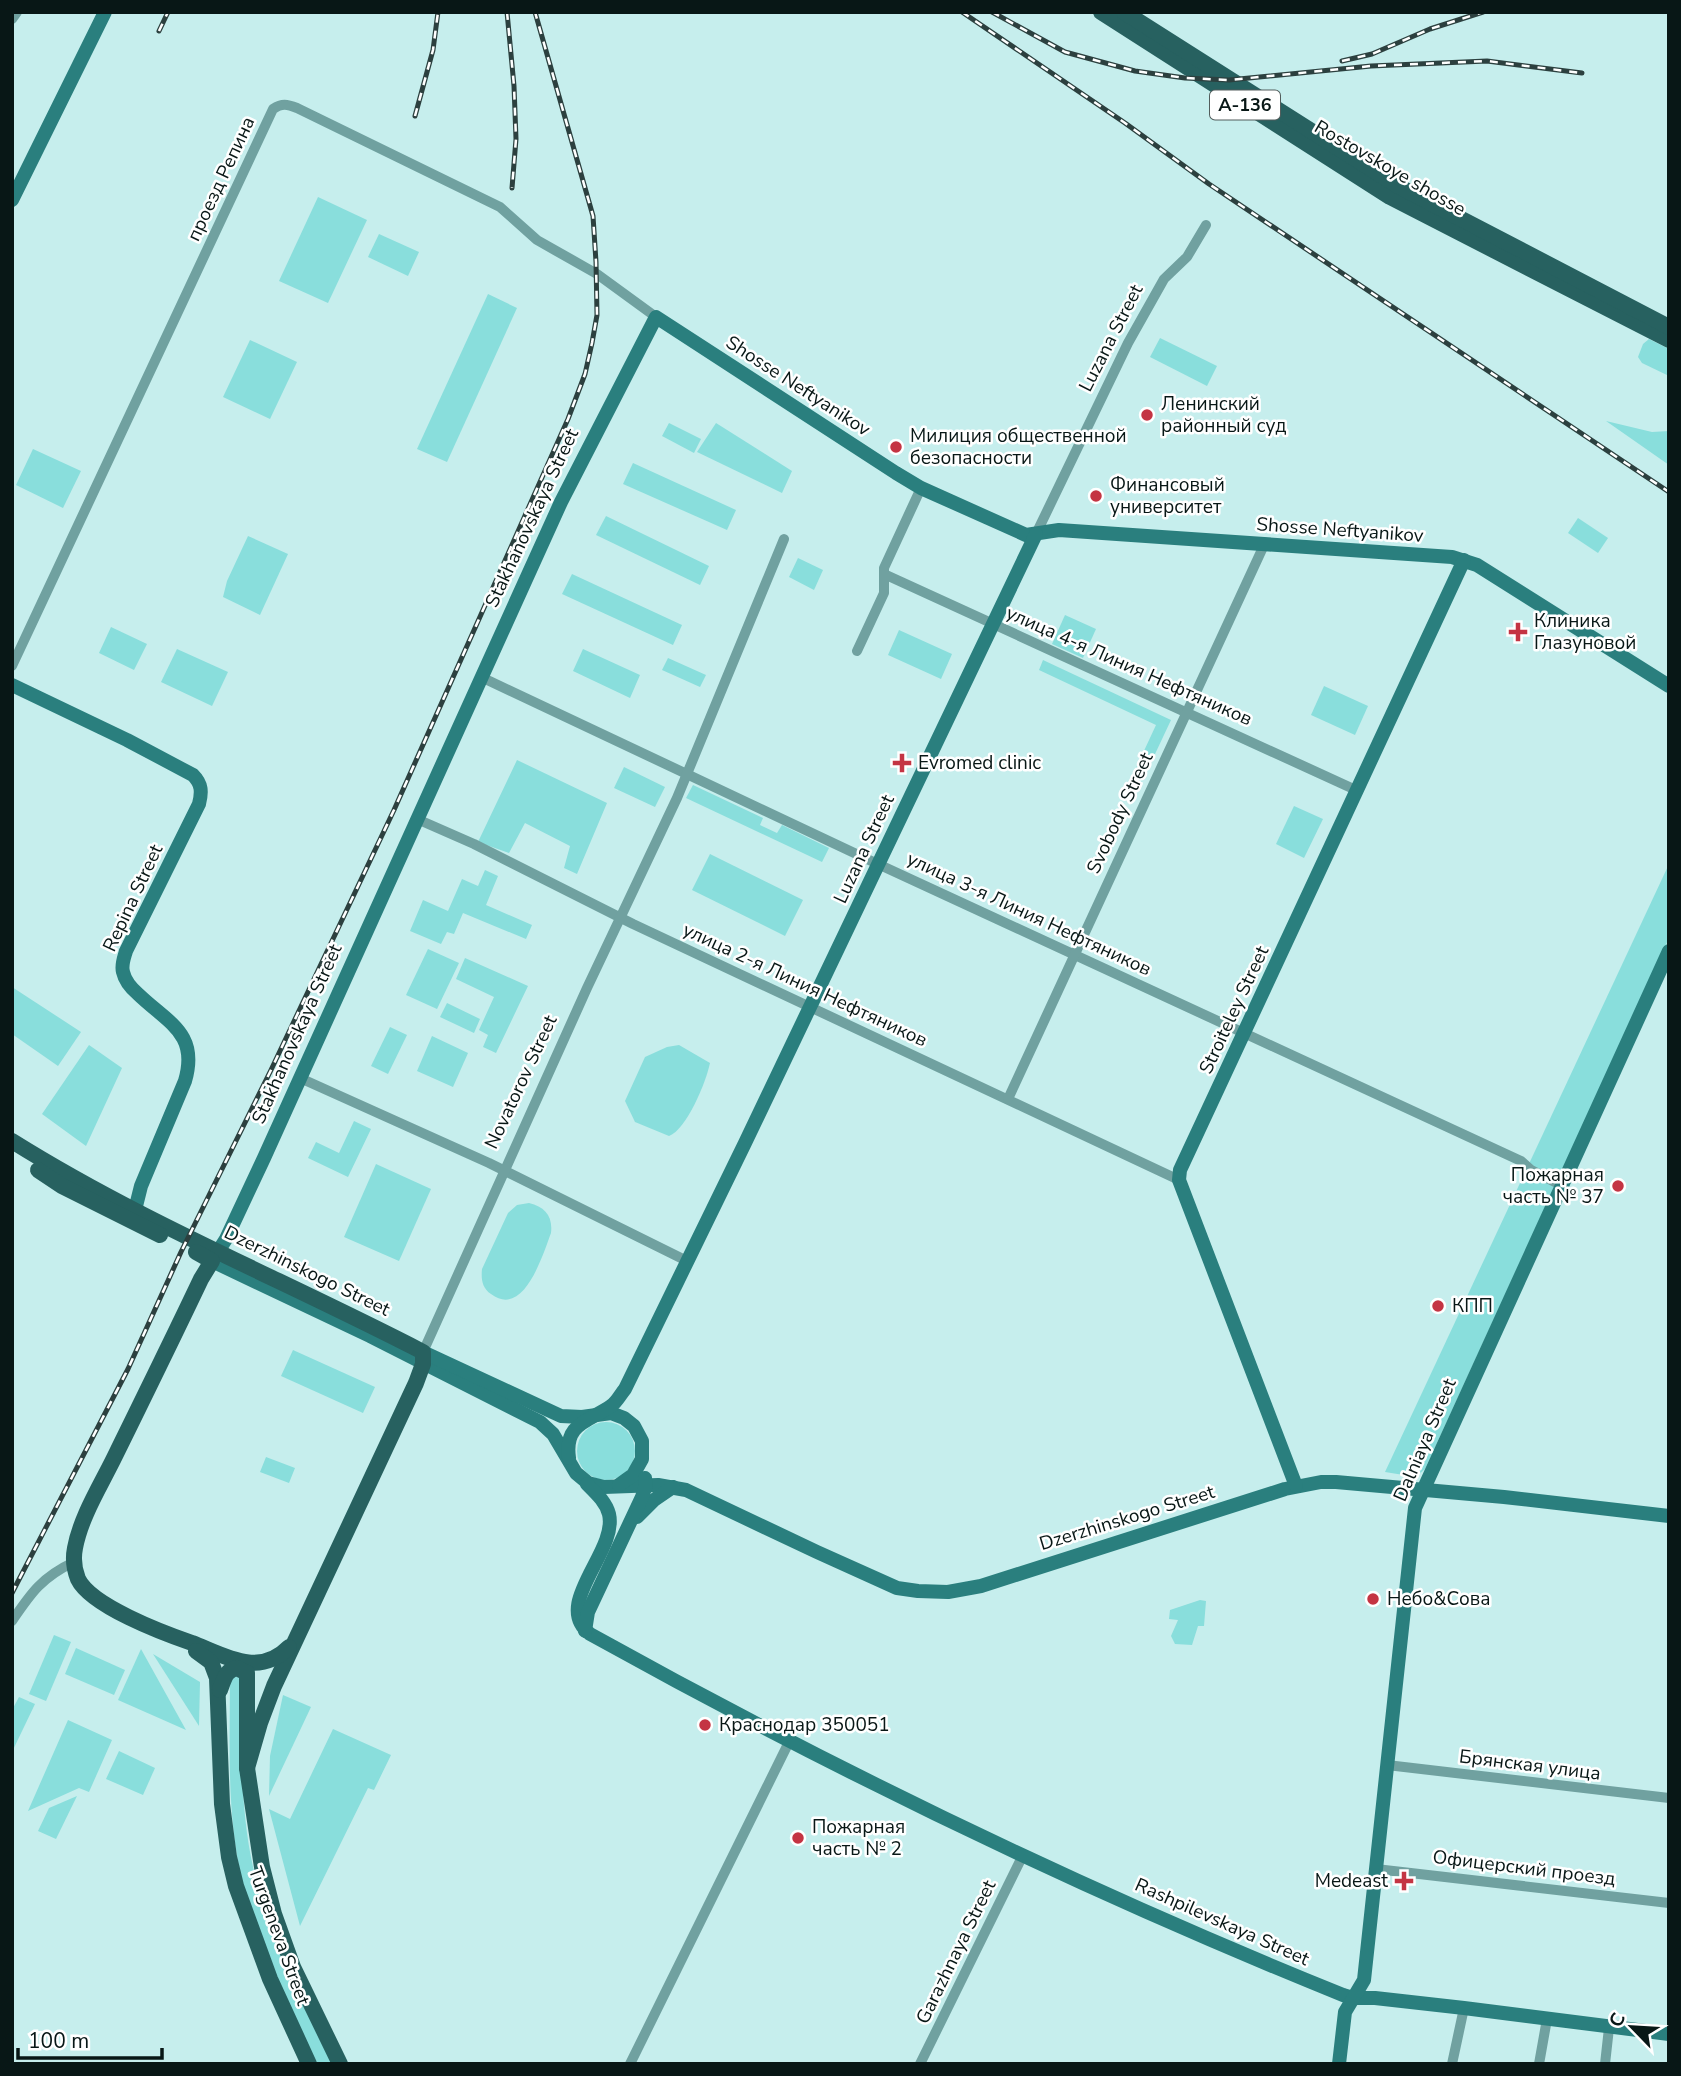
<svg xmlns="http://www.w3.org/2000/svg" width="1681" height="2076" viewBox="0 0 1681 2076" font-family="'Nunito Sans',sans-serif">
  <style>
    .green { fill: #89dedc }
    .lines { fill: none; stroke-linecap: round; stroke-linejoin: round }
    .street { stroke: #70a1a0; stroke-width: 10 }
    .secondary { stroke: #2a7f7e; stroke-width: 14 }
    .primary { stroke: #276160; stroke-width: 16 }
    .rail-casing { stroke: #2c403f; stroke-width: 5 }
    .rail { stroke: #fff; stroke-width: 2.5; stroke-dasharray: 8; stroke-linecap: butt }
    .poi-dot { fill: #c43443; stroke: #fff; stroke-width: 2.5 }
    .labels { text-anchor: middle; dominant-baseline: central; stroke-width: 5; stroke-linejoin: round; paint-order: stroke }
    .shield { fill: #fff; stroke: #525d5c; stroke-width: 2 }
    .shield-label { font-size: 18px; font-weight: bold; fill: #081716 }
    .street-label { font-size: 19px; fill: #081716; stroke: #fff }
    .poi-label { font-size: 19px; fill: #081716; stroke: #fff; text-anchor: start }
  </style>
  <rect width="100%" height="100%" fill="#c6eeed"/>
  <g class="green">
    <path d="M318,197L367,220L328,303L279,281Z"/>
    <path d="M379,234L419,252L408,276L368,257Z"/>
    <path d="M488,294L517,308L447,462L417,449Z"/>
    <path d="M1160,338L1217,366L1207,386L1150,357Z"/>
    <path d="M1649,339L1669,349V376L1642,363L1638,357L1643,344Z"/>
    <path d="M250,340L297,362L270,419L223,397Z"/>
    <path d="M1606,421L1652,432L1669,431V465Z"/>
    <path d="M669,423L701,439L694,453L662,436Z"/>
    <path d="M716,423L792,471L782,493L697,452Z"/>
    <path d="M33,449L81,471L63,508L16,485Z"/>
    <path d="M633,463L736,510L727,530L623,484Z"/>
    <path d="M606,516L709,566L700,585L596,535Z"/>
    <path d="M1578,518L1608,538L1598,553L1568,533Z"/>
    <path d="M248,536L288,554L260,615L223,597L227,581Z"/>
    <path d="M798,558L823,570L814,590L789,577Z"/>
    <path d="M572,574L682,625L673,645L562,594Z"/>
    <path d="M1065,615L1096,629L1083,658L1052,644Z"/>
    <path d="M111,627L147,644L134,670L99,653Z"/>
    <path d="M899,630L952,654L941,679L888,655Z"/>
    <path d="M177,649L228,672L212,706L161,682Z"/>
    <path d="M583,649L640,675L630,698L573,671Z"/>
    <path d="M668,658L706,675L700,687L662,670Z"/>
    <path d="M1043,660L1171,720L1140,786L1130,781L1156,725L1039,670Z"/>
    <path d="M1324,686L1368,706L1355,735L1311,715Z"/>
    <path d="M517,760L607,803L577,874L564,868L570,846L525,823L509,853L478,842Z"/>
    <path d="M624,767L665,787L655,807L614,788Z"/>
    <path d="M693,785L763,818L760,825L777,833L782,825L829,848L822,862L686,798Z"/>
    <path d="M1294,806L1323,819L1304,858L1276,844Z"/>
    <path d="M710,854L803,900L785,936L692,890Z"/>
    <path d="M1669,864V938L1425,1469L1416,1477L1385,1472Z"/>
    <path d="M485,870L498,876L486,905L532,925L526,939L463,913L454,934L447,932L441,944L410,931L423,900L448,911L462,879L478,886Z"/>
    <path d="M428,949L459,963L437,1009L406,995Z"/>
    <path d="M465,958L528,986L496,1053L483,1047L488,1035L479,1030L494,997L456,979Z"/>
    <path d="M12,987L81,1032L58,1066L12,1034Z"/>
    <path d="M447,1003L480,1019L474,1033L440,1017Z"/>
    <path d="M390,1027L407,1035L388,1074L371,1066Z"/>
    <path d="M432,1036L468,1053L453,1087L417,1071Z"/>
    <path d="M89,1045L122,1068L86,1146L42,1114Z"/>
    <path d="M679,1045L710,1063C706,1082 687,1129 669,1136L635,1122L625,1101L645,1057L667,1047Z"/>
    <path d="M354,1121L371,1129L348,1177L308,1158L316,1142L339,1153Z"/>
    <path d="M376,1164L431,1189L399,1261L344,1237Z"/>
    <path d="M529,1203C545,1207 553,1216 551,1233C543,1254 524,1319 491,1294C482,1288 481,1279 482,1269L508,1213L517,1205Z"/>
    <path d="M293,1350L375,1387L363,1413L281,1376Z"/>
    <circle cx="606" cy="1451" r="29"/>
    <path d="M266,1457L295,1468L289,1483L260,1472Z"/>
    <path d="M1200,1600L1206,1601L1204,1626H1198L1192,1645L1175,1644L1171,1636L1178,1620L1169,1619L1170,1610Z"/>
    <path d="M54,1635L71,1642L46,1701L29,1694Z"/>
    <path d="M76,1648L125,1670L114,1695L65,1674Z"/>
    <path d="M141,1649L186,1730L118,1700Z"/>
    <path d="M153,1654L200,1682L199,1726Z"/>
    <path d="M241,1673C241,1726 240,1780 247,1833C258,1916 296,1990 332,2064H316C289,2005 260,1947 243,1884C226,1817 230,1744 230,1675Z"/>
    <path d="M283,1695L311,1707L269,1796L270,1756Z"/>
    <path d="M19,1697L35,1704L12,1752V1710Z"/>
    <path d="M68,1720L112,1740L89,1792L79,1788L28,1811Z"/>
    <path d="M333,1729L391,1755L374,1790L368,1788L300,1926L269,1809L290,1819Z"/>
    <path d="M119,1751L155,1768L143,1795L106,1779Z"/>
    <path d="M77,1796L56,1839L38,1831L49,1808Z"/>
  </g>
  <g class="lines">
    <g class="street">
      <path d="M12,19L17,12"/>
      <path d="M1036,534L1128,343L1164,279L1187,257L1206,225"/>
      <path d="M884,574L1358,791"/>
      <path d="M857,651L884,593V568L921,488"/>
      <path d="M12,666L273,109C282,103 287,104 297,108L500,207L537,240L597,274L656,317"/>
      <path d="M481,677L867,859L1521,1161L1531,1170L1561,1185"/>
      <path d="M417,819L474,844L633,924L1179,1180"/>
      <path d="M300,1078L489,1163L687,1261"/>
      <path d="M1008,1099L1265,543"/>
      <path d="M423,1352L587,988L677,798L784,539"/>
      <path d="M12,1621C31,1593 42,1577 74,1562"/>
      <path d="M1387,1765L1669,1798"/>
      <path d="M1376,1869L1669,1903"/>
      <path d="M630,2064L789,1742"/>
      <path d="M920,2064L1023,1855"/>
      <path d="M1452,2064L1464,2008"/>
      <path d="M1539,2064L1547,2019"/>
      <path d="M1605,2064L1609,2028"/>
    </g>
    <g class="secondary">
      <path d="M12,200L105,12"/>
      <path d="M12,685L127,740L193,775C202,784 202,792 199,804L126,951C124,958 121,965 123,972C125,981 131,988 138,994C168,1023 199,1033 185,1081L141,1186L135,1210"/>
      <path d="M1669,686L1477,565L1452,557L1059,530L1026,535L921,488L896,473L656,317L561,502L264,1158L226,1239L212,1261L370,1336L540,1422L553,1434L576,1473L588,1483L604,1487L658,1485L686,1490L817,1552L897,1588L918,1591L948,1592L981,1586L1285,1489L1321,1482H1336L1504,1497L1669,1516"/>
      <path d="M423,1352L561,1416L582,1417L611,1413L624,1418L634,1426L642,1441V1459L633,1475L619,1485"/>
      <path d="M569,1458C564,1423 588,1422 611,1406C617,1402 620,1395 625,1389L745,1143L1036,534"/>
      <path d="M587,1484C596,1493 606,1502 609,1514C618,1552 551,1604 590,1634C833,1769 1085,1891 1343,1995L1353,1998H1375L1464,2008L1669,2034"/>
      <path d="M1296,1486L1179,1180L1180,1170L1464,560"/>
      <path d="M637,1517L654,1500L673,1487"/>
      <path d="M585,1631L588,1612L642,1497L646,1485L645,1478"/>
      <path d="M1339,2064L1345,2012L1364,1980L1415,1508L1669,951"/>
    </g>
    <g class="primary">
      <path d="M1101,12L1390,197L1669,340"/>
      <path d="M1124,12L1398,186L1669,327"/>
      <path d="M12,1141C143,1223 286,1281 423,1352V1364L416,1383L274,1686L260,1723L247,1768"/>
      <path d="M38,1170L62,1186L160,1235"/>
      <path d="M196,1252L212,1261L201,1279C173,1338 144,1397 115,1456C101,1485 81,1516 75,1548C73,1558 74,1569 78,1579C91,1606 163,1633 192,1643C225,1656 259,1678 289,1647"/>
      <path d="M196,1651L211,1662L217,1678L222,1804L229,1857L236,1886L270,1979L309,2064"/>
      <path d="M220,1690C224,1680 225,1670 237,1668L247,1673V1768L262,1867L274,1914L293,1967L340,2064"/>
    </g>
    <g class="rail-casing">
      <g id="rail">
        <path d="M507,12L514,86L516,139L512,188"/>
        <path d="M962,12L1125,123L1209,184L1669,492"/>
        <path d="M992,12L1065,52L1135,71L1185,78L1229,80L1371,66L1487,61L1582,73"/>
        <path d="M159,31L168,12"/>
        <path d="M1342,61L1372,54L1430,29L1483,12"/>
        <path d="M415,116L433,50L438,12"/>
        <path d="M12,1593L128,1369L181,1252L271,1070L394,810L568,419L585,374L592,343L597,315L596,262L593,216L535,12"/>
      </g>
    </g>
    <use href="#rail" class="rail"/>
  </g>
  <g class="poi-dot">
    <circle cx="1147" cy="415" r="7"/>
    <circle cx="896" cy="447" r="7"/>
    <circle cx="1096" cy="496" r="7"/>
    <path d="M1514.5 621.5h7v7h7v7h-7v7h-7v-7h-7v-7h7z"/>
    <path d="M898.5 752.5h7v7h7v7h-7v7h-7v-7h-7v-7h7z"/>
    <circle cx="1618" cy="1186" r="7"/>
    <circle cx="1438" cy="1306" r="7"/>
    <circle cx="1373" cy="1599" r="7"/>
    <circle cx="705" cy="1725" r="7"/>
    <circle cx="798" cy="1838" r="7"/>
    <path d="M1400.5 1870.5h7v7h7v7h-7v7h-7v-7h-7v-7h7z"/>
  </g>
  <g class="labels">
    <rect class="shield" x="1210" y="90.5" width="70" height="29" rx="5"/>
    <g class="shield-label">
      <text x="1245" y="105">А-136</text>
    </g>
    <g class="street-label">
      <text transform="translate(1390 168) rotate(30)">Rostovskoye shosse</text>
      <text transform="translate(221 179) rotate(-65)">проезд Репина</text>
      <text transform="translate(1111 338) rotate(-63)">Luzana Street</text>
      <text transform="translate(798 386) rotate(33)">Shosse Neftyanikov</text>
      <text transform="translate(532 518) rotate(-65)">Stakhanovskaya Street</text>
      <text transform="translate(1340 530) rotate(4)">Shosse Neftyanikov</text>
      <text transform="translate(1129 666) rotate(24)">улица 4-я Линия Нефтяников</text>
      <text transform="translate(1120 813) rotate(-65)">Svobody Street</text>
      <text transform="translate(864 849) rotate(-65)">Luzana Street</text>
      <text transform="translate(133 898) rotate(-65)">Repina Street</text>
      <text transform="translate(1029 914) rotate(25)">улица 3-я Линия Нефтяников</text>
      <text transform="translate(805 985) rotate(25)">улица 2-я Линия Нефтяников</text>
      <text transform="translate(1234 1010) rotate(-65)">Stroiteley Street</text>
      <text transform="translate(297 1034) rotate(-66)">Stakhanovskaya Street</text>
      <text transform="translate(521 1082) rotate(-65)">Novatorov Street</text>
      <text transform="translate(307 1271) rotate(26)">Dzerzhinskogo Street</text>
      <text transform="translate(1425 1440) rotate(-67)">Dalniaya Street</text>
      <text transform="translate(1127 1518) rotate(-17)">Dzerzhinskogo Street</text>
      <text transform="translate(1530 1765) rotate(7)">Брянская улица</text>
      <text transform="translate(1524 1868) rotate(7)">Офицерский проезд</text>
      <text transform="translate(1222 1922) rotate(24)">Rashpilevskaya Street</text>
      <text transform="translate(279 1936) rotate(70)">Turgeneva Street</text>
      <text transform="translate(956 1952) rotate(-64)">Garazhnaya Street</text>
    </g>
    <g class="poi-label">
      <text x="1161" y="404">Ленинский<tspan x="1161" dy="22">районный суд</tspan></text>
      <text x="910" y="436">Милиция общественной<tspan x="910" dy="22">безопасности</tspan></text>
      <text x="1110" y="485">Финансовый<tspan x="1110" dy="22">университет</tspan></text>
      <text x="1534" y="621">Клиника<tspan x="1534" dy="22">Глазуновой</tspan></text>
      <text x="918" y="763">Evromed clinic</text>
      <text x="1604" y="1175" text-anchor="end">Пожарная<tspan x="1604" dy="22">часть № 37</tspan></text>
      <text x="1452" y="1306">КПП</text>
      <text x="1387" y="1599">Небо&amp;Сова</text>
      <text x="719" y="1725">Краснодар 350051</text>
      <text x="812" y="1827">Пожарная<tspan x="812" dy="22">часть № 2</tspan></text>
      <text x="1388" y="1881" text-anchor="end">Medeast</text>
    </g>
  </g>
  <rect width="1681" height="2076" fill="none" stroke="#081716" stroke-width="28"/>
  <g transform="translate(1632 2027) rotate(295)" stroke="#ffffff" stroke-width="5" paint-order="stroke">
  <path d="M0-5L12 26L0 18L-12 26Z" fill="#081716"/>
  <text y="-10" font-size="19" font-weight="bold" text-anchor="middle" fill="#081716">С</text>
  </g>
  <path d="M18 2048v10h144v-10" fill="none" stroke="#081716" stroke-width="3.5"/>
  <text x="28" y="2048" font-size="21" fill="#081716" stroke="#ffffff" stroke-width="5" paint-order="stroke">100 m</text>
</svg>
